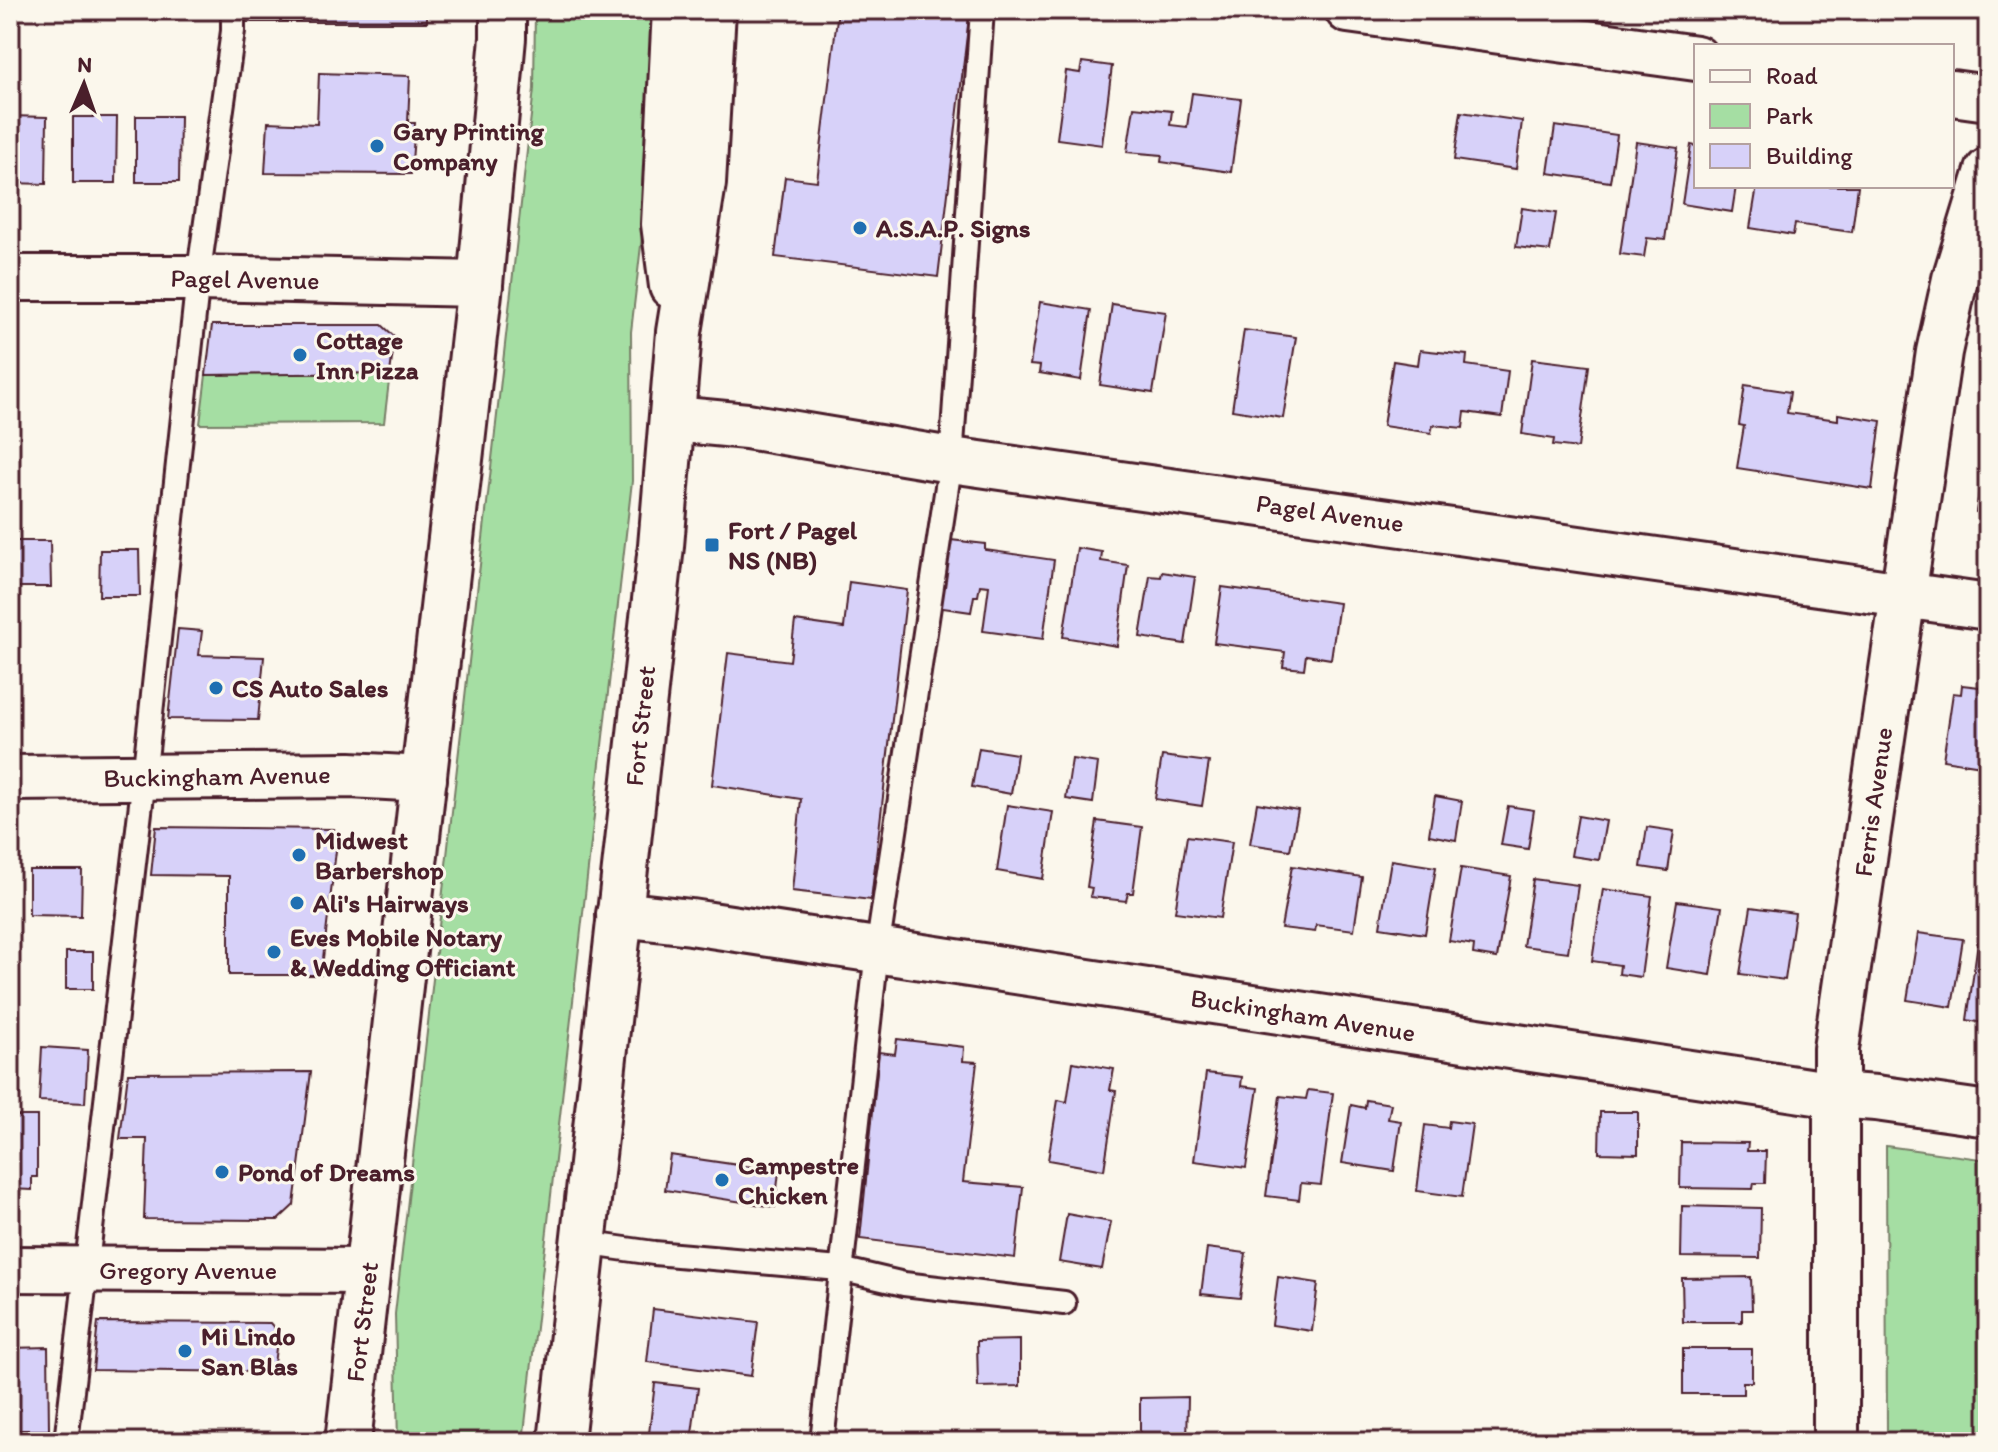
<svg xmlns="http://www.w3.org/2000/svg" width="1998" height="1452" viewBox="0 0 1998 1452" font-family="Itim,sans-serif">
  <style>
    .green { fill: #a5dea3; stroke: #787e67; stroke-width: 2 }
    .building { fill: #d7d1f9; stroke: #4a1f2b; stroke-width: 2 }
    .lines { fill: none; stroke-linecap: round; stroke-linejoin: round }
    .service-casing { stroke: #4a1f2b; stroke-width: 28 }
    .minor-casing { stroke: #4a1f2b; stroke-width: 50 }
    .primary-casing { stroke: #4a1f2b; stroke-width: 50 }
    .service { stroke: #fbf7ec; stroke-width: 22 }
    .minor { stroke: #fbf7ec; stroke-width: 44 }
    .primary { stroke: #fbf7ec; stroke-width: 44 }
    .poi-dot { fill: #1f6fb2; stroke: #fbf7ec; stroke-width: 3 }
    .labels { text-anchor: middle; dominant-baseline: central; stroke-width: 6; stroke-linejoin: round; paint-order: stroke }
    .poi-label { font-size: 26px; font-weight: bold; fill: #4a1f2b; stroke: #fbf7ec; text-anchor: start }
    .street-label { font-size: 26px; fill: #4a1f2b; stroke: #fbf7ec }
  </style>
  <rect width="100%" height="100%" fill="#fbf7ec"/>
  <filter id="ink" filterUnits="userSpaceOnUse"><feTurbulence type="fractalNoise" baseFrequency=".0125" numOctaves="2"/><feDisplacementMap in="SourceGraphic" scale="16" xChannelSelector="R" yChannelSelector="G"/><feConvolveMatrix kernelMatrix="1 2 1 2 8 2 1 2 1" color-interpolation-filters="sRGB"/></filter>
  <g filter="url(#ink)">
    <g class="green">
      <path d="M535,10H660V81L631,332L632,481L523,1442H398L395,1314L534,89Z"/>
      <path d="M390,373L384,423L200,424L206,375Z"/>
      <path d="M1886,1146L1988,1160V1442H1887Z"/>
    </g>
    <g class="building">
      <rect x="243" y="10" width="184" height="12"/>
      <path d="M838,10H970L938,277L775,257L785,177L817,181Z"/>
      <path d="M1082,62L1112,66L1102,145L1057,139L1066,71L1080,73Z"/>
      <path d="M319,73L410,76L408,123H415L411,174L265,173L268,122L317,124Z"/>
      <path d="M1192,93L1241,99L1231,172L1161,162L1162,155L1127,152L1134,107L1172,111L1170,125L1187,127Z"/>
      <path d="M1461,112L1522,121L1516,169L1454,160Z"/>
      <path d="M10,116L47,117L46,184L10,183Z"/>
      <path d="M136,116H180L179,182H136Z"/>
      <path d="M73,117H117L116,183H73Z"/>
      <path d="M1555,126L1617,135L1610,182L1548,173Z"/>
      <path d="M1636,142L1678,148L1665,240L1647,238L1644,257L1620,254Z"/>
      <path d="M1691,145L1696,146V186H1736L1732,212L1682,204Z"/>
      <path d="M1757,186H1858L1852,232L1795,224L1793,235L1750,228Z"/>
      <path d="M1522,208L1556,213L1550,251L1516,247Z"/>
      <path d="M1040,302L1091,310L1081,380L1039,373L1040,366L1030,365Z"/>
      <path d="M1112,304L1166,312L1153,393L1100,385Z"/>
      <path d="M212,325H382L395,337L390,373L206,375Z"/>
      <path d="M1244,330L1296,337L1283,418L1232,410Z"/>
      <path d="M1420,350L1467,355L1466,365L1508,371L1502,417L1465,412L1463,428L1433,425L1431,433L1383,426L1393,361L1418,365Z"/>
      <path d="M1532,359L1589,366L1578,448L1553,445L1554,439L1522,434Z"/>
      <path d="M1745,385L1790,392L1787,413L1838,420V414L1881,421L1872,489L1737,468L1744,426L1739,425Z"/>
      <path d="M1986,446H1988V514L1976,512Z"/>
      <path d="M942,539L985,544V550L1054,560L1043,639L983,631L989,586L980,585L978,596H974L971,612L936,607Z"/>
      <path d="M11,541H50L51,587H11Z"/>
      <path d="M1077,548L1102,552L1101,561L1128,565L1117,646L1063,637Z"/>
      <path d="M100,550H139L140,596H99Z"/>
      <path d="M1162,572L1195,577L1185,644L1140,637L1150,576L1161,577Z"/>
      <path d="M849,582L907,590L871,900L792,891L801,799L712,785L728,653L790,661L795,621L844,628Z"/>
      <path d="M1222,587L1339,603L1331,659L1306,655L1304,669L1283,667L1285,652L1214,643Z"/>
      <path d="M178,629L202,631L199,655L264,657L258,720L168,719Z"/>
      <path d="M1962,685L1988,688V767L1943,760L1953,693L1961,694Z"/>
      <path d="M979,748L1017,754L1011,794L972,787Z"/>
      <path d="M1162,756L1209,762L1202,806L1155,799Z"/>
      <path d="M1072,759L1098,763L1093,803L1066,799Z"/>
      <path d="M1435,796L1462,801L1456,840L1429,835Z"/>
      <path d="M1257,803L1298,810L1290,850L1250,844Z"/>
      <path d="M1007,805L1053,812L1043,879L997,871Z"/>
      <path d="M1508,806L1534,810L1528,849L1501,845Z"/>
      <path d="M1578,816L1606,821L1599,860L1571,856Z"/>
      <path d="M1097,821L1142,827L1133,893H1128L1126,901L1090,897L1092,888L1087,887Z"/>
      <path d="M156,827L334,829L338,834L321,975H229V876L151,875Z"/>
      <path d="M1647,827L1674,831L1668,871L1641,867Z"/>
      <path d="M1187,836L1232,842L1220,918L1175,912Z"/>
      <path d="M1391,860L1436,867L1425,934L1380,927Z"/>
      <path d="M1292,866L1362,877L1354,930L1316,925L1315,932L1281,928Z"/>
      <path d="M1461,868L1511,876L1497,958L1473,954L1474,945L1449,941Z"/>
      <path d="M29,870H82L81,916L29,915Z"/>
      <path d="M1533,879L1578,885L1568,952L1523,946Z"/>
      <path d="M1603,889L1652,896L1641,977L1619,974L1620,965L1592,961Z"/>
      <path d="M1677,901L1722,907L1711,975L1666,968Z"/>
      <path d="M1751,907L1795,913L1785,980L1740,974Z"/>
      <path d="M1985,926H1988V1024L1967,1020L1978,942H1983Z"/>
      <path d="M1918,933L1963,939L1952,1007L1907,1000Z"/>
      <rect x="66" y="952" width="27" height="37"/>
      <path d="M897,1039L964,1047L963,1061L977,1062L963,1182L1023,1187L1015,1258L860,1239L879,1052L895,1054Z"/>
      <path d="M42,1047L88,1050L85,1103L39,1101Z"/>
      <path d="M1073,1062L1114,1069L1110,1090L1116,1091L1104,1170L1048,1160L1058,1100L1067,1102Z"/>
      <path d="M311,1072L294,1205L278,1220L144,1219L147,1139H120L128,1073Z"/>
      <path d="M1206,1073L1242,1077L1241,1086L1258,1088L1246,1168L1194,1161Z"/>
      <path d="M1308,1090L1333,1093L1321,1185L1301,1183L1299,1200L1266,1196L1280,1096L1306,1099Z"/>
      <path d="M1366,1100L1391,1104L1388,1119L1401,1121L1394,1171L1342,1163L1351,1105L1365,1108Z"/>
      <path d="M1600,1112H1638V1154L1599,1153Z"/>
      <path d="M10,1116H37V1177H32V1190L10,1189Z"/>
      <path d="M1449,1121L1472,1124L1462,1197L1417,1191L1425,1125L1448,1128Z"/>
      <path d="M1681,1142L1748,1143L1747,1151H1766L1765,1183H1754L1753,1189L1680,1188Z"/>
      <path d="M670,1155L779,1171L775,1207L665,1190Z"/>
      <path d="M1682,1206L1761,1208L1760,1258L1681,1257Z"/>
      <path d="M1067,1214L1111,1222L1102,1269L1059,1262Z"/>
      <path d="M1207,1248L1246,1253L1240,1298L1201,1294Z"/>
      <path d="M1278,1277L1318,1283L1312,1331L1272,1325Z"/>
      <path d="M1751,1277L1752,1310H1742V1322H1683L1682,1278Z"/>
      <path d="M653,1309L758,1322L751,1376L647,1362Z"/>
      <path d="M98,1322L270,1323L278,1332L273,1372L93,1370Z"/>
      <path d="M1020,1340V1386L978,1387L977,1341Z"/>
      <path d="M48,1347L49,1430H10V1348Z"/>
      <path d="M1683,1349H1752V1382H1743V1394H1683Z"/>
      <path d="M655,1383L698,1388L691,1442H648Z"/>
      <path d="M1188,1397L1187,1442H1140V1398Z"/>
    </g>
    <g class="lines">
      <g class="service-casing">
        <g id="service">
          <path d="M583,1243L654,1253L840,1269L904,1284L1064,1303"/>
          <path d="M66,1442L144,778L198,278L233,31V10"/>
          <path d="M822,1442L877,951L951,460L982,10"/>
        </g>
      </g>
      <g class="minor-casing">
        <g id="minor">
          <path d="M1348,10L1696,58"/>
          <path d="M1952,93L1988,98"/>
          <path d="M10,278H198L480,284"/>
          <path d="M673,419L747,426L951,460L1988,607"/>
          <path d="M10,778L350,775L424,779"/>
          <path d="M619,914L691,922L1835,1095L1876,1098L1988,1114"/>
          <path d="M10,1269L367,1271"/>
          <path d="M1836,1442V1049L1939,352L1955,279L1988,171"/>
        </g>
      </g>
      <g class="primary-casing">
        <g id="primary">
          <path d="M672,286L664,224L675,10"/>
          <path d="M348,1442L480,284L503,38V10"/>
          <path d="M561,1442L661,546L679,332L703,183L713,10"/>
        </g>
      </g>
      <use href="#service" class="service"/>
      <use href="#minor" class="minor"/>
      <use href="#primary" class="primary"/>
    </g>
  </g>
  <g class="poi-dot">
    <circle cx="377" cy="146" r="8"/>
    <circle cx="860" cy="228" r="8"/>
    <circle cx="300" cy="355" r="8"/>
    <rect x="704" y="537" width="16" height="16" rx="4"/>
    <circle cx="216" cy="688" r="8"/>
    <circle cx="299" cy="855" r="8"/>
    <circle cx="297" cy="903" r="8"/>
    <circle cx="274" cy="952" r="8"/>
    <circle cx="222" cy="1172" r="8"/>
    <circle cx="722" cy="1180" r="8"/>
    <circle cx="185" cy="1351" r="8"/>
  </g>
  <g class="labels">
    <g class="poi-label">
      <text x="393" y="131">Gary Printing<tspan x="393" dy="30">Company</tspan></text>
      <text x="876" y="228">A.S.A.P. Signs</text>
      <text x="316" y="340">Cottage<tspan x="316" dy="30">Inn Pizza</tspan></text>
      <text x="728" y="530">Fort / Pagel<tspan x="728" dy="30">NS (NB)</tspan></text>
      <text x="232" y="688">CS Auto Sales</text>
      <text x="315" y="840">Midwest<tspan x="315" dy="30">Barbershop</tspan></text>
      <text x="313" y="903">Ali's Hairways</text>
      <text x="290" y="937">Eves Mobile Notary<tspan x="290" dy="30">&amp; Wedding Officiant</tspan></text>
      <text x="738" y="1165">Campestre<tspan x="738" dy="30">Chicken</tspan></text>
      <text x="238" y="1172">Pond of Dreams</text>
      <text x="201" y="1336">Mi Lindo<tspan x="201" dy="30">San Blas</tspan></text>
    </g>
    <g class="street-label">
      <text transform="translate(245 279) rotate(1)">Pagel Avenue</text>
      <text transform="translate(1330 513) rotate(8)">Pagel Avenue</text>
      <text transform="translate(640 726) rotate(-84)">Fort Street</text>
      <text transform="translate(217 776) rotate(-1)">Buckingham Avenue</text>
      <text transform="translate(1873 802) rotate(-82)">Ferris Avenue</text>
      <text transform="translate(1303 1015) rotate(9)">Buckingham Avenue</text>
      <text x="188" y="1270">Gregory Avenue</text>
      <text transform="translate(362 1322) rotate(-83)">Fort Street</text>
    </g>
  </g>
  <rect width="1998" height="1452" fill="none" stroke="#fbf7ec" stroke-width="40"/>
  <rect x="20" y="20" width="1958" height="1412" fill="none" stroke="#4a1f2b" stroke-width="3" filter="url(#ink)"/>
  <rect x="1694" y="44" width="260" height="144" fill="#fbf7ec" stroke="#b4a19f" stroke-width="2"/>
  <rect x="1710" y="70" width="40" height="12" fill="#fbf7ec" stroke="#b4a19f" stroke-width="2"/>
  <text x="1766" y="84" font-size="24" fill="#4a1f2b">Road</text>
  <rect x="1710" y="104" width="40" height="24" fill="#a5dea3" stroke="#b4a19f" stroke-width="2"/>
  <text x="1766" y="124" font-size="24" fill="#4a1f2b">Park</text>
  <rect x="1710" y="144" width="40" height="24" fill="#d7d1f9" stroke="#b4a19f" stroke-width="2"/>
  <text x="1766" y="164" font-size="24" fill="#4a1f2b">Building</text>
  <g transform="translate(84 84) rotate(2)" stroke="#fbf7ec" stroke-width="6" paint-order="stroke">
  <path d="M0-6L14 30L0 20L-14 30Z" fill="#4a1f2b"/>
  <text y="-12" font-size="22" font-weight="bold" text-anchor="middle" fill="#4a1f2b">N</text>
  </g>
</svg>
